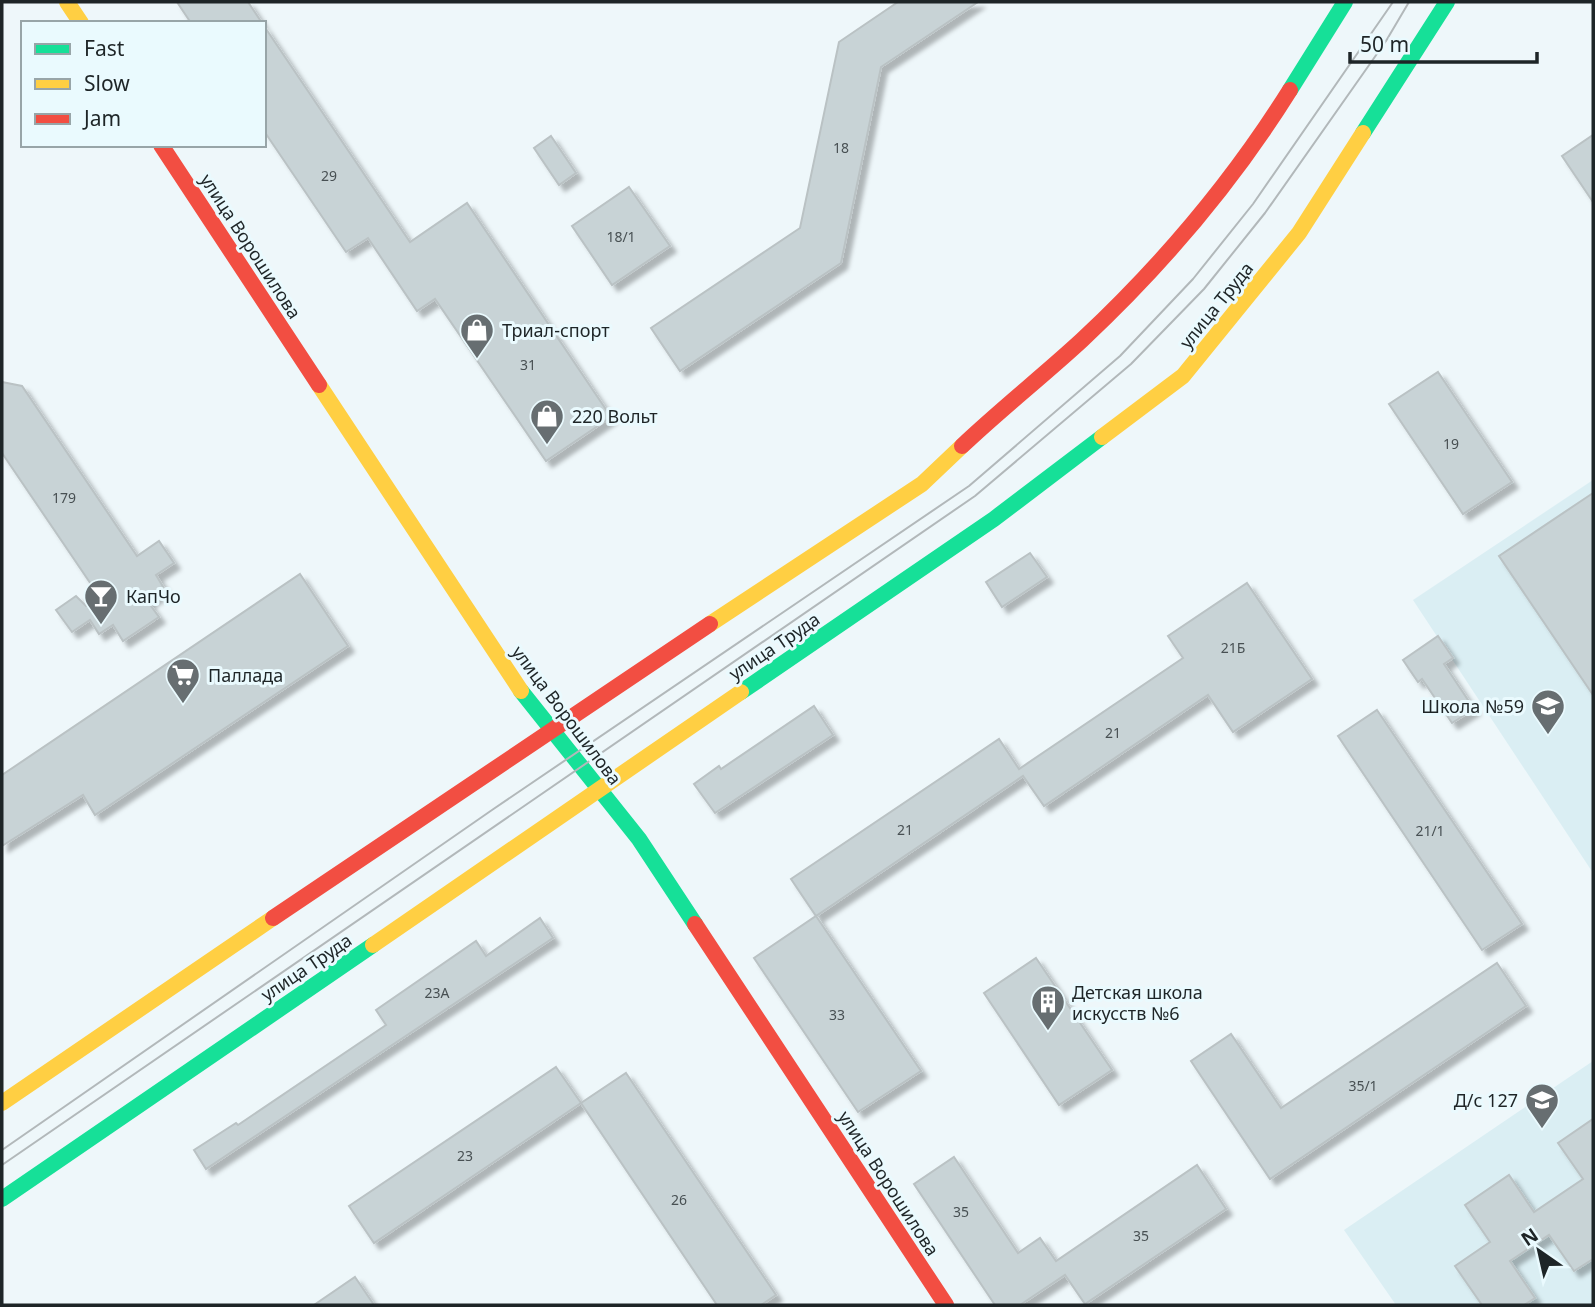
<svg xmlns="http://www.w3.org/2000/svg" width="1595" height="1307" viewBox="0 0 1595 1307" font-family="'Noto Sans',sans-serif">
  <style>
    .built { fill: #daeef3 }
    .building { fill: #c8d3d6; stroke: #bac2c4; stroke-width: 2; filter: url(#shadow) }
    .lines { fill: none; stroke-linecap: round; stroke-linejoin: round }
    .fast { stroke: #16e098; stroke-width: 16 }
    .slow { stroke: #ffcf43; stroke-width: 16 }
    .jam { stroke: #f24e42; stroke-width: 16 }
    .tram { stroke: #b2b8ba; stroke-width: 2 }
    .labels { text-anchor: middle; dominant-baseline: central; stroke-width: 6; stroke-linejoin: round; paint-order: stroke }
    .number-label { font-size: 14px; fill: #485053 }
    .street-label { font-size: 18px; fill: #1e2527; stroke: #eafafe }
    .poi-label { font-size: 18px; fill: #1e2527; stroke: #eafafe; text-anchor: start }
  </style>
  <defs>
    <filter id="shadow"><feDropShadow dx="6" dy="6" stdDeviation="2" flood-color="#0004"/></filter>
  </defs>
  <rect width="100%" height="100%" fill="#eef7fa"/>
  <g class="built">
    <path d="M1593,480V873L1413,600Z"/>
    <path d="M1593,1061V1305H1396L1344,1230Z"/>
  </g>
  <g class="building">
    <path d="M177,2H248L262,23H191Z"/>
    <path d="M898,2H978L881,67L841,263L680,371L651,328L800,228L839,42Z"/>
    <path d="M264,26L410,242L467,203L611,417L546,461L435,299L417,311L368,238L346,252L264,131Z"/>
    <path d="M1593,135V202L1562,156Z"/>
    <path d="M551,136L576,173L559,185L534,148Z"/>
    <path d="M629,187L670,246L612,285L572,226Z"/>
    <path d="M1438,372L1512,482L1463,514L1389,404Z"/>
    <path d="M2,382L22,386L137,556L159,541L174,563L156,575L165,590L148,602L159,617L123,641L113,625L99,634L90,620L72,632L56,610L76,596L86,606L99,596L2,453Z"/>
    <path d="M1593,493V695L1499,556Z"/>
    <path d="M1030,553L1047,577L1002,607L986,582Z"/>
    <path d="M300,574L348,646L95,815L83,795L2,846V775Z"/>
    <path d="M1247,583L1312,679L1233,732L1208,695L1044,806L1023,776L816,916L791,879L999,739L1019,769L1183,658L1168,636Z"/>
    <path d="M1438,636L1453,658L1444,664L1474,709L1452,723L1422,679L1418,682L1403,660Z"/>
    <path d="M814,706L833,735L715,813L694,784L719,766L721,769Z"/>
    <path d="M1377,710L1522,924L1482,950L1338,736Z"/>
    <path d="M816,916L921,1071L858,1112L754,958Z"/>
    <path d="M540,918L553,938L206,1169L194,1150L236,1123L238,1125L386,1025L376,1010L476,941L486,956Z"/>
    <path d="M1036,958L1112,1070L1059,1105L984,993Z"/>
    <path d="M1497,963L1526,1006L1270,1179L1191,1061L1231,1034L1281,1108Z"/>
    <path d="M556,1067L581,1103L374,1243L349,1206Z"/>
    <path d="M626,1073L776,1295L761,1305H717L581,1103Z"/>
    <path d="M1593,1119V1259L1574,1271L1549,1235L1510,1261L1535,1298L1524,1305H1482L1455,1266L1490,1242L1465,1205L1509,1175L1534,1212L1583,1179L1558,1143Z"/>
    <path d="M954,1157L1018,1253L1040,1238L1056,1261L1197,1165L1226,1209L1085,1304L1065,1275L1020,1305H995L914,1184Z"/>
    <path d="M355,1277L374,1305H314Z"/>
  </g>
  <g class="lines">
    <g class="fast">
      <path d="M1290,90L1345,2"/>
      <path d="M1363,133L1447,2"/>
      <path d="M521,691L639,839L695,924"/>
      <path d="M741,692L994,519L1102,437"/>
      <path d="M2,1199L373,945"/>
    </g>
    <g class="slow">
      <path d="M67,2L81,23"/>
      <path d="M319,385L521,691"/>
      <path d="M1102,437L1183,376L1299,233L1363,133"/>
      <path d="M710,624L922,484L962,446"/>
      <path d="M373,945L741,692"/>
      <path d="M2,1103L273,918"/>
    </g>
    <g class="jam">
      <path d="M161,145L319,385"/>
      <path d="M962,446C1001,409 1043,376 1082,340C1160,267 1233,181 1290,90"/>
      <path d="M273,918L710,624"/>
      <path d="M695,924L946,1305"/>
    </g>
    <g class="tram">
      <path d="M2,1150L492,810L969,486L1120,356L1193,279L1253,204L1393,2"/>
      <path d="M2,1165L975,496L1131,364L1204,289L1265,213L1386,41L1409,2"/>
    </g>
  </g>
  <defs>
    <g id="shop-pin" transform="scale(1.75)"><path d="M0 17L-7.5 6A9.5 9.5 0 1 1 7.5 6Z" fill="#676e71" stroke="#eafafe"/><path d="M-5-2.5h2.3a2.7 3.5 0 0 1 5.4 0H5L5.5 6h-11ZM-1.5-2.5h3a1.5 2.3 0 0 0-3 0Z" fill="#fff"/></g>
    <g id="bar-pin" transform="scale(1.75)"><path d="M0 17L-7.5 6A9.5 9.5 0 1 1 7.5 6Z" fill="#676e71" stroke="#eafafe"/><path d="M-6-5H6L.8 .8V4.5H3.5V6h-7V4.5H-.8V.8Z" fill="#fff"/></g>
    <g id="supermarket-pin" transform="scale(1.75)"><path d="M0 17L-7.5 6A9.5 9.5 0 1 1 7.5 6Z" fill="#676e71" stroke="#eafafe"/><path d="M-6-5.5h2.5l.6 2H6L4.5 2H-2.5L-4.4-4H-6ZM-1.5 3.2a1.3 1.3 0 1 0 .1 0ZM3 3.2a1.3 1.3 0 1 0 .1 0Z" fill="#fff"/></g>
    <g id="school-pin" transform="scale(1.75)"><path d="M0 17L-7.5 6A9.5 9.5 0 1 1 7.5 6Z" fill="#676e71" stroke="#eafafe"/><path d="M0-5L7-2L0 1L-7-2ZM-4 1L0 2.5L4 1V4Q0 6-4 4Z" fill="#fff"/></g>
    <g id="building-pin" transform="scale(1.75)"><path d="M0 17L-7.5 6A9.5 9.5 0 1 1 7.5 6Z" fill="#676e71" stroke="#eafafe"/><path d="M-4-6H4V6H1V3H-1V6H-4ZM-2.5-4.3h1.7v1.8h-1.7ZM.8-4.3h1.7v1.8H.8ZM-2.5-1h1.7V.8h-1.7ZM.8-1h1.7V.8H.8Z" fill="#fff"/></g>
  </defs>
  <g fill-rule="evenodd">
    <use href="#shop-pin" x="477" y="330"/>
    <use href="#shop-pin" x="547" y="416"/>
    <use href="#bar-pin" x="101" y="596"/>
    <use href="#supermarket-pin" x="183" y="675"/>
    <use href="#school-pin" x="1548" y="706"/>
    <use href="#building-pin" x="1048" y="1002"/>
    <use href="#school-pin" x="1542" y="1100"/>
  </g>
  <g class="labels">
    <g class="number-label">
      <text x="841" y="147">18</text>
      <text x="329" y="175">29</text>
      <text x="621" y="236">18/1</text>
      <text x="528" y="364">31</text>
      <text x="1451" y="443">19</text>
      <text x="64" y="497">179</text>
      <text x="1233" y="647">21Б</text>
      <text x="1113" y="732">21</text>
      <text x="905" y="829">21</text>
      <text x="1430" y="830">21/1</text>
      <text x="437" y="992">23А</text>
      <text x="837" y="1014">33</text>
      <text x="1363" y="1085">35/1</text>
      <text x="465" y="1155">23</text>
      <text x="679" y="1199">26</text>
      <text x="961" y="1211">35</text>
      <text x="1141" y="1235">35</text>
    </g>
    <g class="street-label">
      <text transform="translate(251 246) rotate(57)">улица Ворошилова</text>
      <text transform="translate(1216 305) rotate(-51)">улица Труда</text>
      <text transform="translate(774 646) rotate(-34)">улица Труда</text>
      <text transform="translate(567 715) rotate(53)">улица Ворошилова</text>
      <text transform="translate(306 967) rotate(-34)">улица Труда</text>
      <text transform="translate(889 1183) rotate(57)">улица Ворошилова</text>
    </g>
    <g class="poi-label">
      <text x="502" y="330">Триал-спорт</text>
      <text x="572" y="416">220 Вольт</text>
      <text x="126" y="596">КапЧо</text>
      <text x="208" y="675">Паллада</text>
      <text x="1524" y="706" text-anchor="end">Школа №59</text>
      <text x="1072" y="992">Детская школа<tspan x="1072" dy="21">искусств №6</tspan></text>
      <text x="1518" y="1100" text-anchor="end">Д/с 127</text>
    </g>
  </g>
  <rect width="1595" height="1307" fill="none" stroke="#1e2527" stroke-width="7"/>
  <rect x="21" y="21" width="245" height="126" fill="#eafafe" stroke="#98a5a8" stroke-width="2"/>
  <rect x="35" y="44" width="35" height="10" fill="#16e098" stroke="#98a5a8" stroke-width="2"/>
  <text x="84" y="56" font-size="21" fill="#1e2527">Fast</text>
  <rect x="35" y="79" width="35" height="10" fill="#ffcf43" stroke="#98a5a8" stroke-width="2"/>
  <text x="84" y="91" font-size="21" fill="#1e2527">Slow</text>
  <rect x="35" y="114" width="35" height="10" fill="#f24e42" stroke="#98a5a8" stroke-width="2"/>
  <text x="84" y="126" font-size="21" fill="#1e2527">Jam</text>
  <g transform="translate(1539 1251) rotate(326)" stroke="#eafafe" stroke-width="5" paint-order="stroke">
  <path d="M0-5L12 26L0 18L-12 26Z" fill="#1e2527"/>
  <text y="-10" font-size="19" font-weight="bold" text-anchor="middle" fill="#1e2527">N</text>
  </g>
  <path d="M1350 52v10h187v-10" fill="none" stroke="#1e2527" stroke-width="3.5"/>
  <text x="1360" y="52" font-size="21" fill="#1e2527" stroke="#eafafe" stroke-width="5" paint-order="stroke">50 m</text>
</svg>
